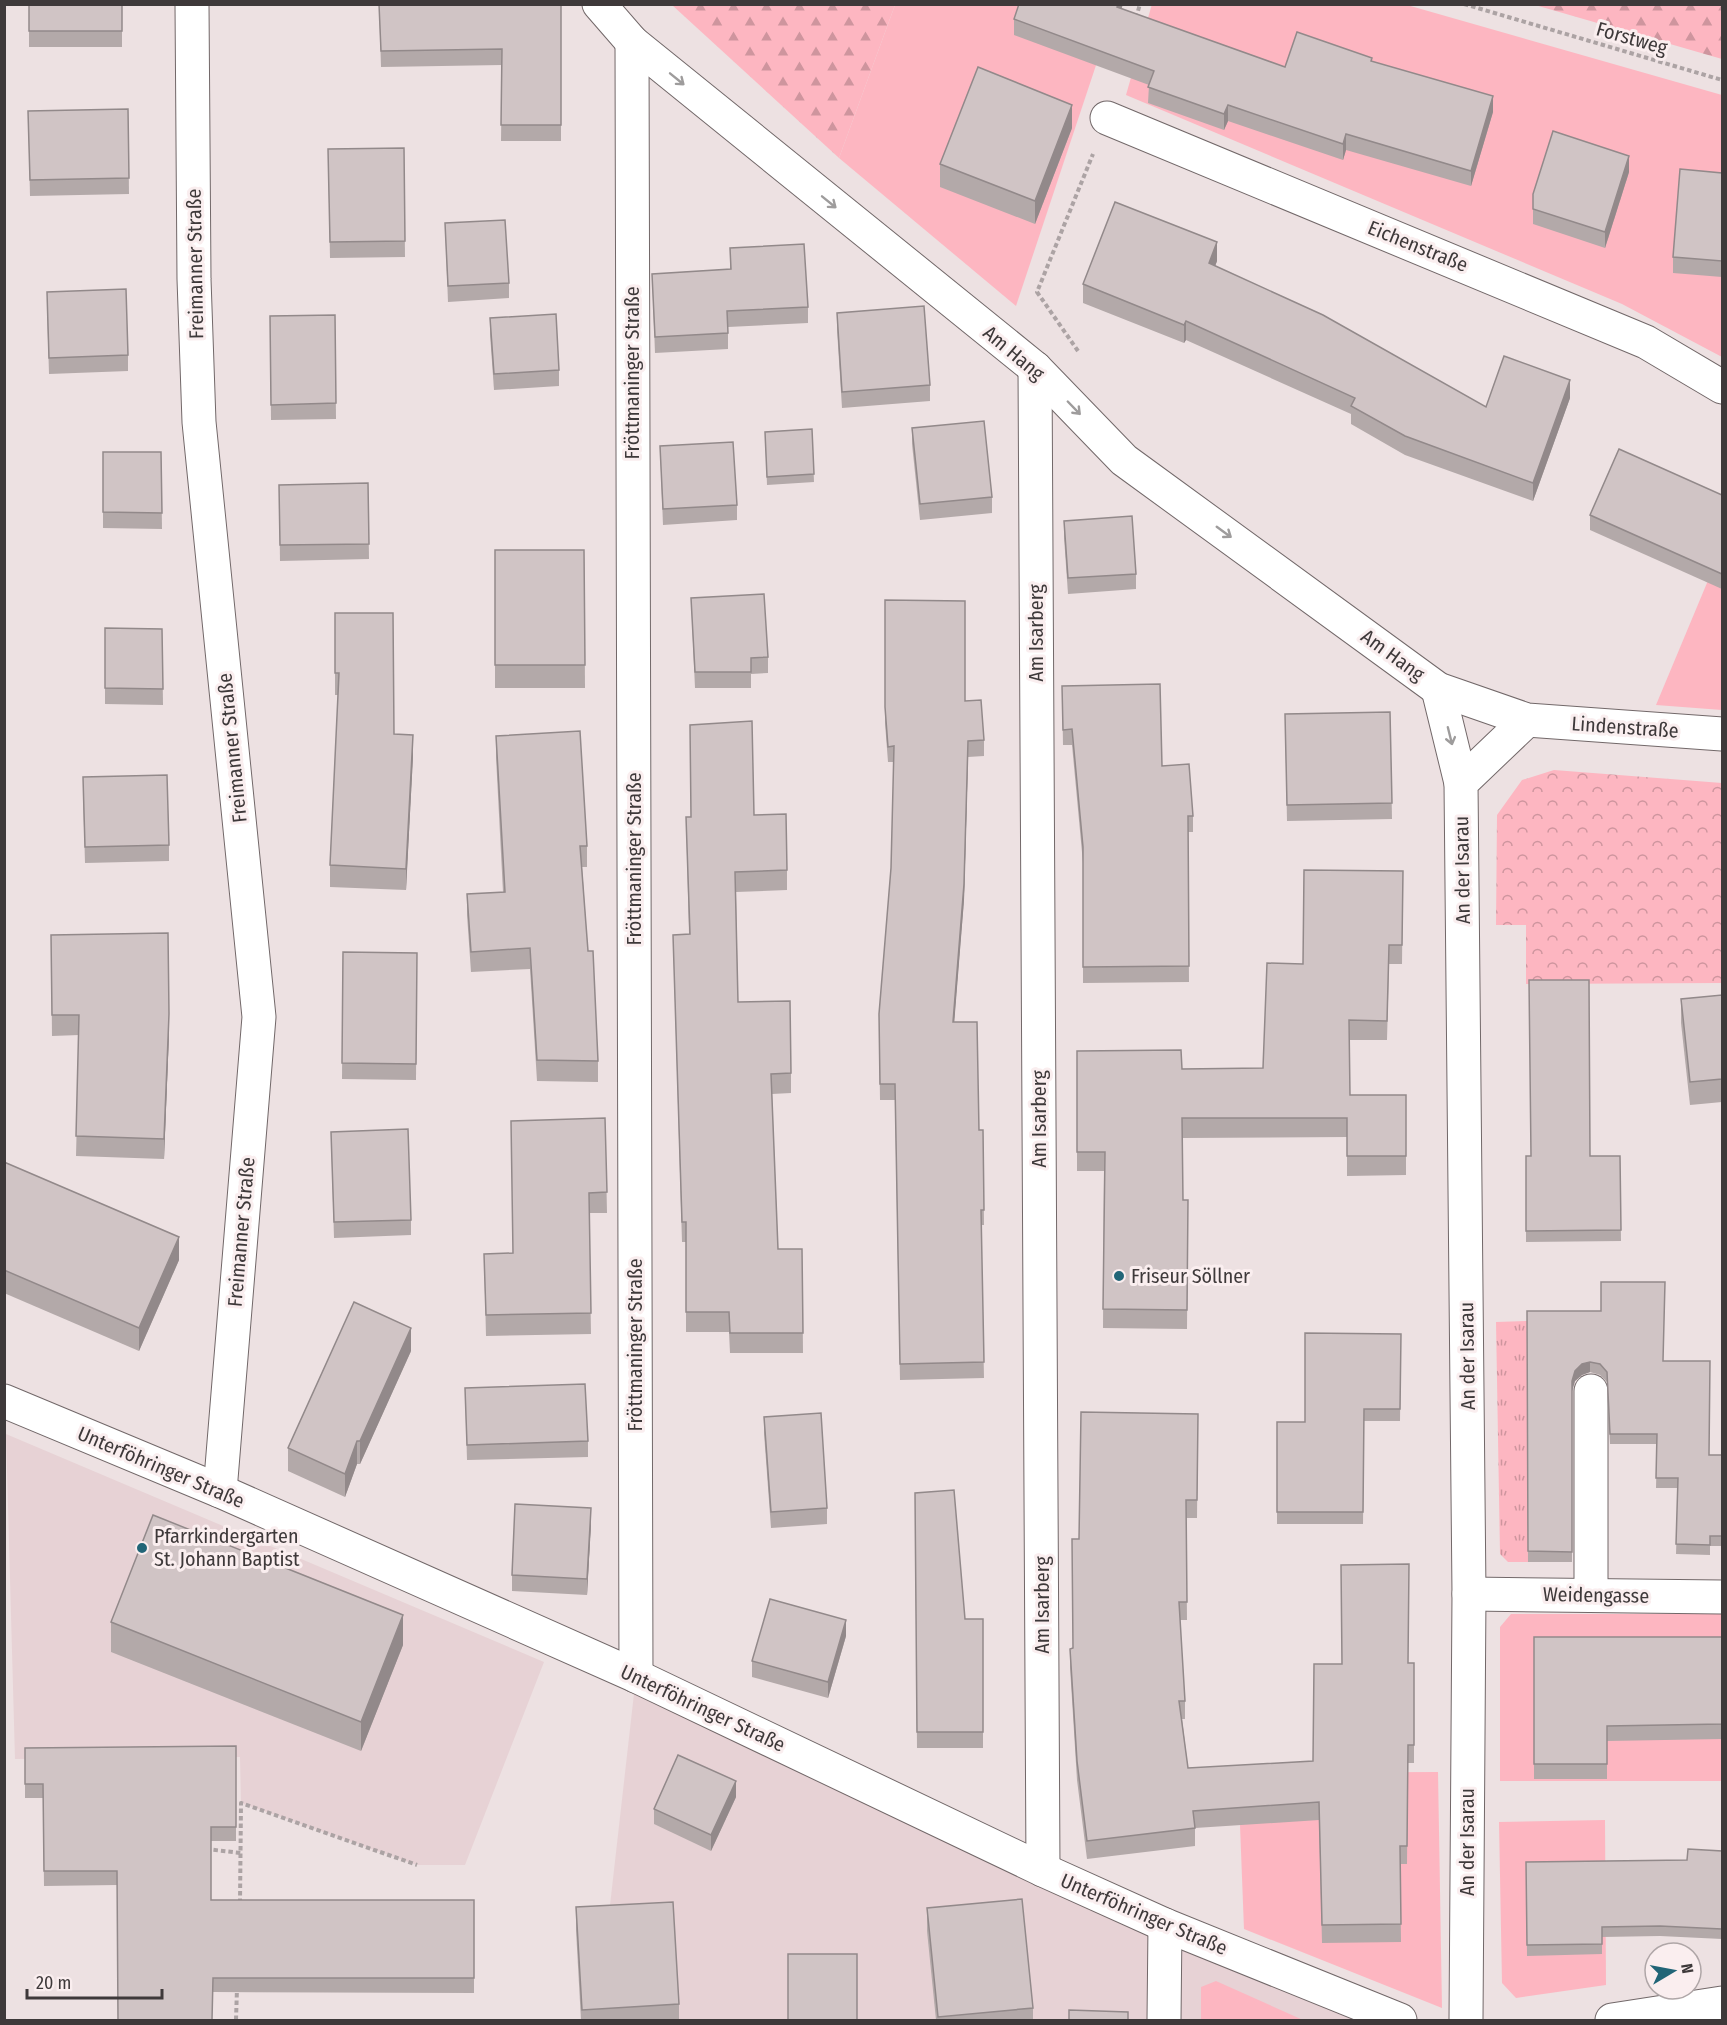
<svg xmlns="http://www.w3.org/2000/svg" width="1727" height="2025" viewBox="0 0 1727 2025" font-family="'Fira Sans Condensed',sans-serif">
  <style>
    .built { fill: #e7d2d5 }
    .grass { fill: url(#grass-tufts) }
    .forest { fill: url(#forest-firs) }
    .park { fill: url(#park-crowns) }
    .garden { fill: #fdb6c1 }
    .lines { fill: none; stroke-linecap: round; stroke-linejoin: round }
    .minor-casing { stroke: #726869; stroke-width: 35 }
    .path { stroke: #aca3a4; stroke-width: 4; stroke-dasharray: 4.5 3; stroke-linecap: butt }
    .minor { stroke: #fff; stroke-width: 33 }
    .wall { fill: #b3a9a9 }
    .shaded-wall { fill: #92898a }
    .building { fill: #d0c4c5; stroke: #92898a; stroke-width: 1.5 }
    .oneway { stroke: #9e9c9c }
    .poi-dot { fill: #216577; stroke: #faeeef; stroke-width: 2 }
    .labels { text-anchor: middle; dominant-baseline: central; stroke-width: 6; stroke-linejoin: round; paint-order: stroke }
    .street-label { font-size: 20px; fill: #3e393a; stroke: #faeeef }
    .poi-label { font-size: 20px; fill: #3e393a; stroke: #faeeef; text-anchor: start }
  </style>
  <defs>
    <pattern id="grass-tufts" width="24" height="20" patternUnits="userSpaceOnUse" patternTransform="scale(1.5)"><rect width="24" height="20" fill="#fdb6c1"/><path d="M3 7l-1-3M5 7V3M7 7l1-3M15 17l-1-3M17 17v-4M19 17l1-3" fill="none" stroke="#ce959e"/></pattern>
    <pattern id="forest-firs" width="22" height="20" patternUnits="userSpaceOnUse" patternTransform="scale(1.5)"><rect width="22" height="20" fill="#fdb6c1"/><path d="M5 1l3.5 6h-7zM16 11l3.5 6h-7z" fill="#ce959e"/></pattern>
    <pattern id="park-crowns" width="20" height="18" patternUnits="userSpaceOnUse" patternTransform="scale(1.5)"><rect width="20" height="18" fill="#fdb6c1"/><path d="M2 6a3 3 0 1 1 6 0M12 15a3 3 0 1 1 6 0" fill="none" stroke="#ce959e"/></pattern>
  </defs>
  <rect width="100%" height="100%" fill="#ede1e2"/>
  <g class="built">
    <path d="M6,1434L544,1662L465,1865H417L241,1803L240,1757L15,1759Z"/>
    <path d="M636,1676L1406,2020H597Z"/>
  </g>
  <path class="grass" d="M1527,1321L1528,1562H1508L1500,1554L1496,1322Z"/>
  <g class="forest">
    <path d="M672,5H895L839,158Z"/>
    <path d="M1535,5H1722V59Z"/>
  </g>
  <path class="park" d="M1554,770L1722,783V983L1526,984V925H1496L1497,815L1522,780Z"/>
  <g class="garden">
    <path d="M1152,4L1407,5L1722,95V357L1622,304L1126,95Z"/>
    <path d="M895,5H1116L1016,306L839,158Z"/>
    <path d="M1722,547V710L1656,705Z"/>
    <path d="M1511,1614H1722V1781H1500V1627Z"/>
    <path d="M1438,1772L1442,2008L1244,1929L1238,1773Z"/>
    <path d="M1605,1820L1606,1985L1516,1998L1502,1983L1499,1822Z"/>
    <path d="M1216,1981L1303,2020H1201V1987Z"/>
  </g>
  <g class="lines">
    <g class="minor-casing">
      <g id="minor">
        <path d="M192,4L194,279L199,422L259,1017L220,1491"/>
        <path d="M599,4L632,42L1035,368L1124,460L1438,689L1527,720L1722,734"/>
        <path d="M632,42L636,1676"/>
        <path d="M1107,118L1646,342L1722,387"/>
        <path d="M1035,368L1043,1870"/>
        <path d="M1438,689L1461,783"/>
        <path d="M1591,1391V1594"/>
        <path d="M4,1401L220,1491L636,1676L1043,1870L1165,1925L1400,2020"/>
        <path d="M1469,1594L1722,1597"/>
        <path d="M1164,2020L1165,1925"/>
        <path d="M1466,2020L1469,1594L1461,783L1527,720"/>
        <path d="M1612,2020L1722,2003"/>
      </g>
    </g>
    <g class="path">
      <path d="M1464,4L1722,80"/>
      <path d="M1136,18L1140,4"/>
      <path d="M1078,351L1037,292L1093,154"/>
      <path d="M206,1849L241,1853"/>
      <path d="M240,1903L241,1803L417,1865"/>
      <path d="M236,2020L237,1988"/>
    </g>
    <use href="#minor" class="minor"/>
  </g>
  <g class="wall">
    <rect x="29" y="4" width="93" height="43"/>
    <path d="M379,4H561V141H501L502,65L381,67Z"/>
    <path d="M1122,9L1285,67L1372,61L1493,112L1471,186L1346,150L1343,160L1228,121L1224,130L1148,103L1149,85L1014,35V19Z"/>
    <path d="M128,109L129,194L30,196L28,111Z"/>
    <path d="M1072,128L1035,224L940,187V164Z"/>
    <path d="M404,148L405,257L330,258L328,149Z"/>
    <path d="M1629,172L1605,248L1533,224V194Z"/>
    <path d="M1722,173V277L1673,273V257Z"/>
    <path d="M445,223L509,283V298L448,302Z"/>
    <path d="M730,248L808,307V323L728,327V349L655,353L652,274L730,269Z"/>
    <path d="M1217,261L1215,266L1486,407L1570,398L1533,501L1405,455L1351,424V414L1186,340L1184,343L1083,303V284Z"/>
    <path d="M47,308L128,355V371L49,374Z"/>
    <path d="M837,313L930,385V401L842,408L837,329Z"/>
    <path d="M335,315L336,419L271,420L270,316Z"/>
    <path d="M490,318L559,370V386L494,390L490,334Z"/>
    <path d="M912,428L992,497V513L920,520L912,444Z"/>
    <path d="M812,429L814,482L767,485L765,432Z"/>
    <path d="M660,446L737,505V520L663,525Z"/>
    <path d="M103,452H161L162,529L103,528Z"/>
    <path d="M368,483L369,559L280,561L279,485Z"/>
    <path d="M1722,495V589L1590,530V515Z"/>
    <path d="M1064,521L1136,574V589L1068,594L1064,537Z"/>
    <path d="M495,550H584L585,688H495Z"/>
    <path d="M691,598L768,657V673L751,674V688H695Z"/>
    <path d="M885,600L965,701L984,740V756L968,757L964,900L954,1022L979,1130H983L984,1225H981L984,1378L900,1380L895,1100H880L879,1030L891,868L894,762H888L885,723Z"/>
    <path d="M335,613L394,734L413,756L406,890L330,887V865L338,695H335Z"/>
    <path d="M105,628L162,629L163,705L105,704Z"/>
    <path d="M1062,686L1162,766L1193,816V832H1188L1189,982L1083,983V863L1072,745H1063Z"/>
    <path d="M1390,712L1392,819L1287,821L1285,714Z"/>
    <path d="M496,736L587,846V867H582L588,951L598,1061V1082L537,1081L530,969L471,972L467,915V894L503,892L496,757Z"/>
    <path d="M83,792L169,845V861L85,863Z"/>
    <path d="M754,815L787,870V890L736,892L738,1002L791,1073V1093L772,1094L778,1249H802L803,1353H730L729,1332H686V1242H682L673,935L689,934L686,817Z"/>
    <path d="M1403,871L1402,964H1389L1387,1040H1350V1095H1406V1175L1347,1176V1137L1182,1138L1183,1200H1188L1187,1329L1103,1328L1104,1171H1077V1051L1182,1069L1263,1068L1303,964Z"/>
    <path d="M51,935L169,1034L164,1159L76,1156L79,1035L52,1036Z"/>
    <path d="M343,952L417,953L416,1080L342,1079Z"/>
    <path d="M1722,995V1102L1690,1105L1681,1023V999Z"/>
    <path d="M605,1118L607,1213H589L591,1334L486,1336L484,1254L513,1253Z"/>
    <path d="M331,1132L411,1220V1235L334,1238Z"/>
    <path d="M1526,1156H1620L1621,1241L1526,1242Z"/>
    <path d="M4,1162L179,1260L139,1351L4,1293Z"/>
    <path d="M1527,1311L1663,1361L1709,1455H1722V1546H1710V1555L1676,1554L1678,1488H1656L1657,1444H1610L1607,1382L1600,1375L1590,1372L1582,1375L1575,1381L1572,1391V1562H1528Z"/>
    <path d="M1401,1334L1400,1421H1364L1363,1524H1277V1422H1305Z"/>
    <path d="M411,1351L360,1464H357L345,1497L288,1471V1448Z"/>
    <path d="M465,1388L588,1441V1457L467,1460Z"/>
    <path d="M1198,1414L1197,1518H1186L1187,1620H1180L1185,1701V1719H1182L1188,1768L1313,1761L1409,1663H1414V1763H1408L1407,1864H1400L1401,1942L1322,1943L1319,1820L1195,1828V1846L1087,1859L1077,1780L1070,1667V1649L1073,1648L1079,1539Z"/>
    <path d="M764,1417L827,1508V1524L771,1528L764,1433Z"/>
    <path d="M915,1493L965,1619H983V1748H917Z"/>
    <path d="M591,1524L587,1595L512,1591V1575Z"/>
    <path d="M111,1622L403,1645L361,1751L111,1652Z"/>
    <path d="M846,1636L828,1698L752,1677V1661Z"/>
    <path d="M1534,1637H1722V1739L1607,1741V1779H1534Z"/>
    <path d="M236,1746V1841H211V1900H474V1993L213,1992L117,1885L44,1886L43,1798H25V1748Z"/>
    <path d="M736,1797L711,1851L654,1824V1809Z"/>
    <path d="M1722,1851V1939L1660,1936L1602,1937V1954L1527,1956L1526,1862L1687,1860Z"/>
    <path d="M576,1907L679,2004V2020H581L576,1930Z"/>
    <path d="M927,1908L1033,2008V2020H936L927,1931Z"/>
  </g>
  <g class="shaded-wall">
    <path d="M1118,4H1123L1117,23V7Z"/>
    <path d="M1493,96V112L1471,186V171Z"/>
    <path d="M1072,105V128L1035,224V201Z"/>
    <path d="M1228,105V121L1224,130V114Z"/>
    <path d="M1346,134V150L1343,160V144Z"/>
    <path d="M1629,156V172L1605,248V232Z"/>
    <path d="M1217,242V261L1209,282V263Z"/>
    <path d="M1186,321V340L1184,343V325Z"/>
    <path d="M1570,380V398L1533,501V483Z"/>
    <path d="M413,735V756L406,890V869Z"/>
    <path d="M968,757L964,900L953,1038V1022Z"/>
    <path d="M169,1014V1034L164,1159V1139Z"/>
    <path d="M179,1237V1260L139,1351V1328Z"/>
    <path d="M411,1328V1351L360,1464V1441Z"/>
    <path d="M1590,1362V1372L1582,1375L1575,1381L1572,1391V1381L1575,1371L1582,1364Z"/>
    <path d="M357,1441V1464L345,1497V1474Z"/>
    <path d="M591,1508V1524L587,1595V1579Z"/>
    <path d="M403,1615V1645L361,1751V1722Z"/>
    <path d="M846,1620V1636L828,1698V1682Z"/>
    <path d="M736,1781V1797L711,1851V1835Z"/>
  </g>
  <g class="building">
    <rect x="29" y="4" width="93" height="27"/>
    <path d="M379,4H561V125H501L502,49L381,51Z"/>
    <path d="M1019,4H1118L1117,7L1285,67L1297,32L1372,58L1371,61L1493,96L1471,171L1346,134L1343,144L1228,105L1224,114L1148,87L1154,71L1014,19Z"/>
    <path d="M978,67L1072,105L1035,201L940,164Z"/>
    <path d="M128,109L129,178L30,180L28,111Z"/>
    <path d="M1553,131L1629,156L1605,232L1533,209V194Z"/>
    <path d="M404,148L405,241L330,242L328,149Z"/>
    <path d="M1680,169L1722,173V261L1673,257Z"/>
    <path d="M1115,202L1217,242L1209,263L1323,315L1486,407L1504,356L1570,380L1533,483L1405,436L1351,406L1355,398L1186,321L1184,325L1083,284Z"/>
    <path d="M505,220L509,283L448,286L445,223Z"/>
    <path d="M804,244L808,307L727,311L728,333L655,337L652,274L731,269L730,248Z"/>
    <path d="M126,289L128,355L49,358L47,292Z"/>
    <path d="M924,306L930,385L842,392L837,313Z"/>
    <path d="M556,314L559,370L494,374L490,318Z"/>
    <path d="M335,315L336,403L271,405L270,316Z"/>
    <path d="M984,421L992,497L920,504L912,428Z"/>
    <path d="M812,429L814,474L767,477L765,432Z"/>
    <path d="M733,442L737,505L663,509L660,446Z"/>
    <path d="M1619,449L1722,495V574L1590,515Z"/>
    <path d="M103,452H161L162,513L103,512Z"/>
    <path d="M368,483L369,544L280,545L279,485Z"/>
    <path d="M1132,516L1136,574L1068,578L1064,521Z"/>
    <path d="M495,550H584L585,665H495Z"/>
    <path d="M764,594L768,657L751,658V672H695L691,598Z"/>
    <path d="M885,600L965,601V701L981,700L984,740L968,741L964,884L953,1022H977L979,1130H983L984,1210H981L984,1362L900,1364L895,1084H880L879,1014L891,868L894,746L888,747L885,707Z"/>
    <path d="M335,613H393L394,734L413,735L406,869L330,865L339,673H335Z"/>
    <path d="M105,628L162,629L163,689L105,688Z"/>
    <path d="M1160,684L1162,766L1189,764L1193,816H1188L1189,966L1083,967V847L1072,729L1063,730L1062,686Z"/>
    <path d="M1390,712L1392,803L1287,805L1285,714Z"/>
    <path d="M752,721L754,815L786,814L787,870L735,872L738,1002L790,1001L791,1073L771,1074L778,1249H802L803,1333H730L729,1312H686V1222H682L673,935L690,934L686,817H691L690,725Z"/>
    <path d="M580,731L587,846H580L588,951H593L598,1061L537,1060L530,948L471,952L467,894L505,892L496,736Z"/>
    <path d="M167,775L169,845L85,847L83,777Z"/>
    <path d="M1304,870L1403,871L1402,945H1389L1387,1021L1349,1020L1350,1095H1406V1156H1347V1118H1182L1183,1200H1188L1187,1310L1103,1309L1105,1152H1077V1051L1181,1050L1182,1069L1263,1068L1267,963L1303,964Z"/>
    <path d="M168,933L169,1014L164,1139L76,1136L79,1015H52L51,935Z"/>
    <path d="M343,952L417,953L416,1064L342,1063Z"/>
    <path d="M1529,980H1589L1590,1156H1620L1621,1230L1526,1231V1156H1531Z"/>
    <path d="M1722,995V1079L1690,1082L1681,999Z"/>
    <path d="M605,1118L607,1192L589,1193L591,1313L486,1315L484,1254L513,1253L511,1121Z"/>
    <path d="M408,1129L411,1220L334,1222L331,1132Z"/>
    <path d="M4,1162L179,1237L139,1328L4,1270Z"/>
    <path d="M1601,1282H1665L1663,1361H1710L1709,1455H1722V1536H1710V1545L1676,1544L1678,1478H1656L1657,1434H1610L1607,1372L1600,1364L1590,1362L1582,1364L1575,1371L1572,1381V1552L1528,1551L1527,1311H1601Z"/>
    <path d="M354,1302L411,1328L360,1441H357L345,1474L288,1448Z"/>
    <path d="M1305,1333L1401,1334L1400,1409H1364L1363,1512H1277V1422H1305Z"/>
    <path d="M585,1384L588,1441L467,1445L465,1388Z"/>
    <path d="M1081,1412L1198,1414L1197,1500H1186L1187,1602H1179L1185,1701H1179L1188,1768L1313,1761L1314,1664H1342L1341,1565L1409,1564L1408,1663H1414V1745H1408L1407,1846H1400L1401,1924L1322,1925L1319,1802L1193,1811L1195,1828L1087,1841L1077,1761L1070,1649L1073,1648L1072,1539H1079Z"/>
    <path d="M821,1413L827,1508L771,1512L764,1417Z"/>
    <path d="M954,1490L965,1619H983V1732H917L915,1493Z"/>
    <path d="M515,1504L591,1508L587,1579L512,1575Z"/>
    <path d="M153,1515L403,1615L361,1722L111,1622Z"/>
    <path d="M770,1599L846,1620L828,1682L752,1661Z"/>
    <path d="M1534,1637H1722V1724L1607,1726V1764H1534Z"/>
    <path d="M236,1746V1827H211V1900H474V1978H213L212,2020H118L117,1871H44L43,1784H25V1748Z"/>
    <path d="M678,1755L736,1781L711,1835L654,1809Z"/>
    <path d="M1688,1849L1722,1851V1929L1660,1926L1602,1927V1944L1527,1945L1526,1862L1687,1860Z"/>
    <path d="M1022,1899L1033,2008L938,2017L927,1908Z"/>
    <path d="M673,1902L679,2004L582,2010L576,1907Z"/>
    <rect x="788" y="1954" width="69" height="66"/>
    <path d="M1069,2010L1128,2012V2020H1069Z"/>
  </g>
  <defs><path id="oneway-shaft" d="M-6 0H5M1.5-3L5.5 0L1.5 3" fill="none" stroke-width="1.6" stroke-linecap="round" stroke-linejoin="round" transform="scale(1.5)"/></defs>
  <g class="oneway">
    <use href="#oneway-shaft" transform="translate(677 79) rotate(39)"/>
    <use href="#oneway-shaft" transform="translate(829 202) rotate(39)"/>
    <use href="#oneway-shaft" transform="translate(1074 408) rotate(46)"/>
    <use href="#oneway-shaft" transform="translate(1224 532) rotate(36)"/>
    <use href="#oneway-shaft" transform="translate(1450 736) rotate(76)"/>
  </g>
  <g class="poi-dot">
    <circle cx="1119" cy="1276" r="6"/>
    <circle cx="142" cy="1548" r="6"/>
  </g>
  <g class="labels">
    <g class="street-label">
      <text transform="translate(1632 38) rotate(16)">Forstweg</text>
      <text transform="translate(1418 246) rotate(22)">Eichenstraße</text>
      <text transform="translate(195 264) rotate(-91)">Freimanner Straße</text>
      <text transform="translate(1014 353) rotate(40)">Am Hang</text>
      <text transform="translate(632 373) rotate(-90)">Fröttmaninger Straße</text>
      <text transform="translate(1036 633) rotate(-90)">Am Isarberg</text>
      <text transform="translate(1393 655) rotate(36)">Am Hang</text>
      <text transform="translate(1625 727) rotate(4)">Lindenstraße</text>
      <text transform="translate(232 748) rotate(-96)">Freimanner Straße</text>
      <text transform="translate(634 859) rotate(-90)">Fröttmaninger Straße</text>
      <text transform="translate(1462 870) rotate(-91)">An der Isarau</text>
      <text transform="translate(1039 1119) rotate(-90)">Am Isarberg</text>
      <text transform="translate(241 1232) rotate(-85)">Freimanner Straße</text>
      <text transform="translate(635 1345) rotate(-90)">Fröttmaninger Straße</text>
      <text transform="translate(1467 1356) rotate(-91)">An der Isarau</text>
      <text transform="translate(161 1467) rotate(23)">Unterföhringer Straße</text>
      <text transform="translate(1596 1595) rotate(1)">Weidengasse</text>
      <text transform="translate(1042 1605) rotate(-90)">Am Isarberg</text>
      <text transform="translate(703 1708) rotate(25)">Unterföhringer Straße</text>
      <text transform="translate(1467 1842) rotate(-90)">An der Isarau</text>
      <text transform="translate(1144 1914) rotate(23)">Unterföhringer Straße</text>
    </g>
    <g class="poi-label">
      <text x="1131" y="1276">Friseur Söllner</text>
      <text x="154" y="1536">Pfarrkindergarten<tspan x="154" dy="23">St. Johann Baptist</tspan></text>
    </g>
  </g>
  <rect width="1727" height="2025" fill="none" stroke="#3e393a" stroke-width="12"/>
  <g transform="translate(1673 1971) rotate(80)"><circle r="28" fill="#faeeef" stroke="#afa6a7" stroke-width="1.5"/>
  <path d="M0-4.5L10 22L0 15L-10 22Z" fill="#216577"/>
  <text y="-9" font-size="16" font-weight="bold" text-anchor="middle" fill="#3e393a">N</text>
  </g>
  <path d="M27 1989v9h135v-9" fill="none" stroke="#3e393a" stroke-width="3"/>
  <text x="36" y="1989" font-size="18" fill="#3e393a" stroke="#faeeef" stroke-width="4.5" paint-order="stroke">20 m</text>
</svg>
